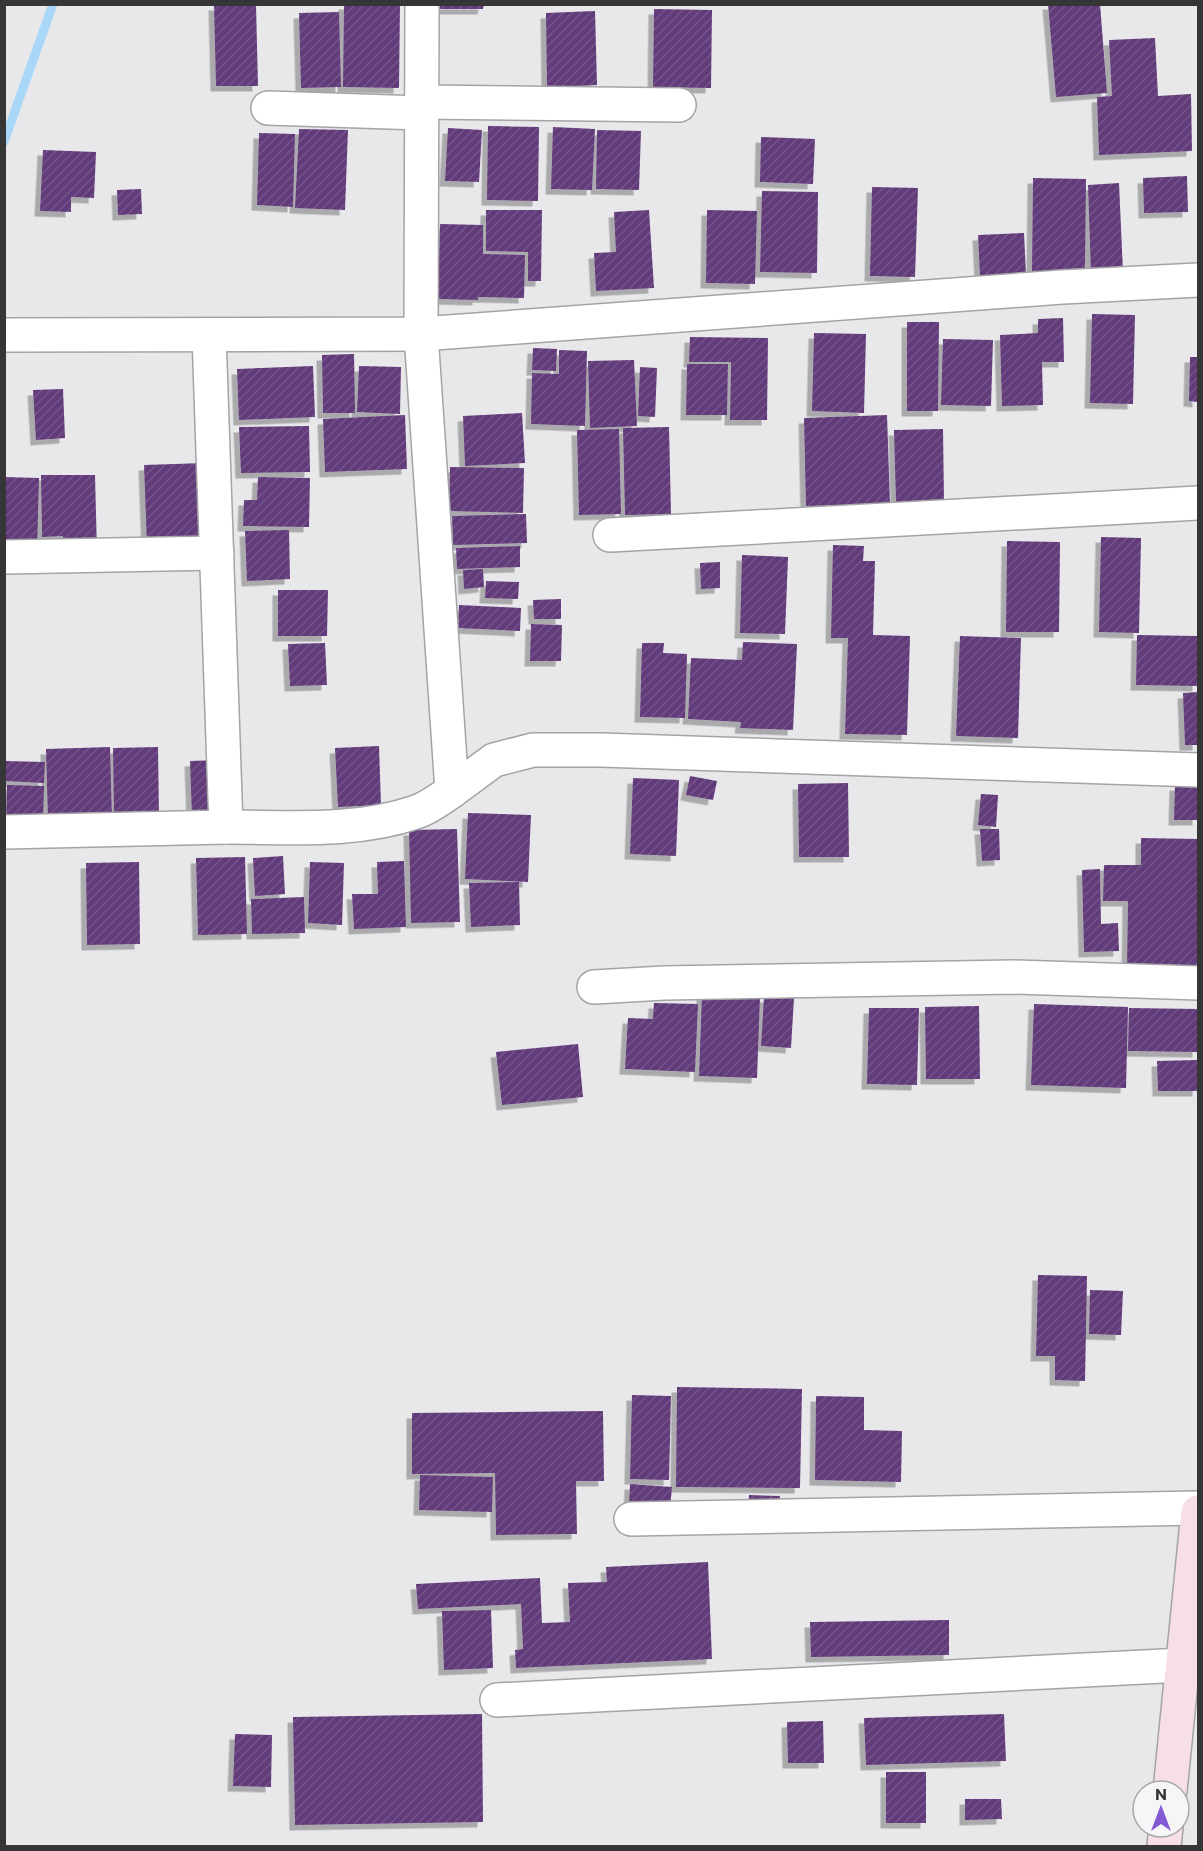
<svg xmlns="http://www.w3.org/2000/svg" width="1203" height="1851" viewBox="0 0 1203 1851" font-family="Commissioner,sans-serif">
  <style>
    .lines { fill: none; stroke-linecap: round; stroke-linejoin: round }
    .stream { stroke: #a9d7f7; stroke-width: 9 }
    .building { fill: url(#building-hatch); filter: url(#shadow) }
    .street-casing { stroke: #a4a4a6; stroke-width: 36 }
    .secondary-casing { stroke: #a4a4a6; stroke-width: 36 }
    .street { stroke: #fff; stroke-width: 33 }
    .secondary { stroke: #f7e0e5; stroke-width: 33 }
  </style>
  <defs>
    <pattern id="building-hatch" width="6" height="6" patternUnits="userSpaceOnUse" patternTransform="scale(1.5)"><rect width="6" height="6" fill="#623a7a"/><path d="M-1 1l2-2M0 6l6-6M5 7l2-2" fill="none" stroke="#755589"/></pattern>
    <filter id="shadow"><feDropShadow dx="-5.5" dy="5.5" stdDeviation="0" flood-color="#0004"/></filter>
  </defs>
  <rect width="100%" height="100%" fill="#e8e8eb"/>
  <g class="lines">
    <path class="stream" d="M4,142L53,4"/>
  </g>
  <g class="building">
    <path d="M344,4H400L399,88L343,87Z"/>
    <path d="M439,4H484L483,9H439Z"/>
    <path d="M1048,4H1100L1107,93L1056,97Z"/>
    <path d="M214,5H256L258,86H216Z"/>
    <path d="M654,9L712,10L711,88L653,87Z"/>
    <path d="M595,11L597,85L547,87L546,13Z"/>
    <path d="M339,12L341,87L301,88L299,13Z"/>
    <path d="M1155,38L1158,96L1191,94L1192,151L1099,155L1097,97L1112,96L1109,40Z"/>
    <path d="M488,126L539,127L538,201L487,200Z"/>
    <path d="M553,127L595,129L592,190L551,189Z"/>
    <path d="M448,128L482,130L479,182L445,181Z"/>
    <path d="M299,129L348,130L345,210L295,208Z"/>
    <path d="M597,130L641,131L639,190L596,189Z"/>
    <path d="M259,133L295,134L293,207L257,205Z"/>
    <path d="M761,137L815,139L813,184L760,182Z"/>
    <path d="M43,150L96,152L94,198L71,197V212L40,211Z"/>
    <path d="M1187,176L1188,212L1144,213L1143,178Z"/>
    <path d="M1033,178L1086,179L1085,272H1032Z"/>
    <path d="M1119,183L1123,272L1091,274L1088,185Z"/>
    <path d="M872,187L918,188L915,277L870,276Z"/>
    <path d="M141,189L142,214L118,215L117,190Z"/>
    <path d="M762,191L818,192L817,273L760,272Z"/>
    <path d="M486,210H542L541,281H528V252L486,251Z"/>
    <path d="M649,210L654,288L596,291L594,253L616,252L614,212Z"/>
    <path d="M707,210L757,211L755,284L706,283Z"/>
    <path d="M440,224L483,225V254L525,255L524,298L478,297V300L438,299Z"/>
    <path d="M1024,233L1026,274L980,276L978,235Z"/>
    <path d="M1092,314L1135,315L1133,404L1090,403Z"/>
    <path d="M1063,318L1064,362H1042L1043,405L1002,406L1000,335L1038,333V319Z"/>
    <path d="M907,322H939L938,411H907Z"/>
    <path d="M814,333L866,334L864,413L812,411Z"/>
    <path d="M690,337L768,338L767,420H730L731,362H689Z"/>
    <path d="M943,339L993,340L991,406L941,405Z"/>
    <path d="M533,348L557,349L556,371L532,370Z"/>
    <path d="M559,350L587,351L585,426L531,424L532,373L559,374Z"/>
    <path d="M354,354L355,413H323L322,355Z"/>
    <path d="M1190,357H1198V402L1189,401Z"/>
    <path d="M634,360L637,426L590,428L588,361Z"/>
    <path d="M687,364H728L727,415H686Z"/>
    <path d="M313,366L315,417L239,420L237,369Z"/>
    <path d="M359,366L401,367L400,414L357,412Z"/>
    <path d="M640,367L657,368L655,417L638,416Z"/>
    <path d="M63,389L65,438L36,440L33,390Z"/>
    <path d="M522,413L525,463L465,466L463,416Z"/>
    <path d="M405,415L407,469L325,472L323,419Z"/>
    <path d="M887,415L890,504L806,506L804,418Z"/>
    <path d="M309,426L310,472L241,473L239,427Z"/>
    <path d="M669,427L671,514L625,515L623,428Z"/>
    <path d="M619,429L621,514L579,515L577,430Z"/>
    <path d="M943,429L944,501L896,502L894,430Z"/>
    <path d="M204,463L207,544L147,546L144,465Z"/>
    <path d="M450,467L524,468L523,513L449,511Z"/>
    <path d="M41,475H95L97,552L64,553L63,536L42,537Z"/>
    <path d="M4,477L39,478L37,554L4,553Z"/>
    <path d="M258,477L310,478L309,527L243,526L244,500H257Z"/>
    <path d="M526,514L527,543L453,545L452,516Z"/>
    <path d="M289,530L290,579L247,581L245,531Z"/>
    <path d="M1101,537L1141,538L1139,633L1099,632Z"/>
    <path d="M1007,541L1060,542L1059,632H1006Z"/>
    <path d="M833,545L864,546L863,561H875L873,635L910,636L907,735L845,734L848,638H831Z"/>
    <path d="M520,546V567L457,569L456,548Z"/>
    <path d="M742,555L788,557L785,634L740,633Z"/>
    <path d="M720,562V588L701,589L700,563Z"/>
    <path d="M483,569L484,587L464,589L463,570Z"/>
    <path d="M486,581L519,582L518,599L485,598Z"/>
    <path d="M278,590H328L327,636H278Z"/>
    <path d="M561,599V619H534L533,600Z"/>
    <path d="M459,605L521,608L520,631L458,628Z"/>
    <path d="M531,624L562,625L561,661H530Z"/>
    <path d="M1137,635L1198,636V686L1136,685Z"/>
    <path d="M960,636L1021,638L1018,738L956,736Z"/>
    <path d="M743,642L797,644L793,730L740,728L741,722L688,719L691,658L742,660Z"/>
    <path d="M325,643L327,685L290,686L288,644Z"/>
    <path d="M642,643H664L663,653L687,654L685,718L640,717Z"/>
    <path d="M1198,692V745H1185L1183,693Z"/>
    <path d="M379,746L381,805L338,807L335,748Z"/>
    <path d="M110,747L112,818L48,820L46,749Z"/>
    <path d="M158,747L159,818L114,819L113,748Z"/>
    <path d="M218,760L219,817H192L190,761Z"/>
    <path d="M5,761L45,762L44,783L4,781Z"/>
    <path d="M690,776L717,781L713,800L686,795Z"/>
    <path d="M633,778L679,780L676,856L630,854Z"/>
    <path d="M848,783L849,857H799L798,784Z"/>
    <path d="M7,785L44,786L43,826L6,825Z"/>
    <path d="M1175,785H1198V820H1174Z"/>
    <path d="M981,794L998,795L996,827L978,825Z"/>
    <path d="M468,813L531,815L528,882L465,879Z"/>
    <path d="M457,829L460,922L411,923L409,830Z"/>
    <path d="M980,829H999L1000,860L982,861Z"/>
    <path d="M1141,838L1198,839V969L1127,968L1128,901H1103L1104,865H1141Z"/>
    <path d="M283,856L285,894L255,896L253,858Z"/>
    <path d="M245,857L247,934L198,935L196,858Z"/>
    <path d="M404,861L406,927L354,929L352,894H378L377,862Z"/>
    <path d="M139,862L140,944L87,945L86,863Z"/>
    <path d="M310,862L344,863L342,925L308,923Z"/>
    <path d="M1100,869L1101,924L1118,923L1119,951L1084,952L1082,870Z"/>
    <path d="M519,882L520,925L471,927L469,883Z"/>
    <path d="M304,897L305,933L252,934L251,899Z"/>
    <path d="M702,994L760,997L757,1078L699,1076Z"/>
    <path d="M764,997L794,998L791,1048L761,1046Z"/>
    <path d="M654,1003L698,1004L695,1072L625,1069L628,1018L653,1019Z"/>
    <path d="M1034,1004L1128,1007L1126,1088L1031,1085Z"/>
    <path d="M979,1006L980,1079H926L925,1007Z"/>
    <path d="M869,1008H919L917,1085L867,1084Z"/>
    <path d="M1129,1008L1198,1009V1052L1128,1051Z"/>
    <path d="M578,1044L583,1097L502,1105L496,1052Z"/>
    <path d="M1198,1060V1091H1158L1157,1061Z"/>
    <path d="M1038,1275L1087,1276L1085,1381L1055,1380V1356H1036Z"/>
    <path d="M1090,1290L1123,1291L1121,1335L1089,1334Z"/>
    <path d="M677,1387L802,1389L800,1488L676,1487Z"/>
    <path d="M632,1395L671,1396L669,1480L630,1479Z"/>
    <path d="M816,1396L864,1397V1430L902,1431L901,1482L815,1480Z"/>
    <path d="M603,1411L604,1481H576L577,1534L496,1535L495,1473L412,1474V1413Z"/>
    <path d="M420,1475L493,1477L492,1512L419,1510Z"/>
    <path d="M630,1484L672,1487L670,1509L629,1506Z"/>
    <path d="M749,1495L780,1496L779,1511L748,1510Z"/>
    <path d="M708,1562L712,1659L516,1668L515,1650L523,1649L521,1604L418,1609L416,1584L540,1578L542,1623L570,1622L568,1583L607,1582L606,1567Z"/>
    <path d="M491,1610L493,1668L444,1670L442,1611Z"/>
    <path d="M949,1620V1655L811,1657L810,1622Z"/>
    <path d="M482,1714L483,1822L295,1825L293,1717Z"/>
    <path d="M1004,1714L1006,1761L866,1765L864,1718Z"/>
    <path d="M823,1721L824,1763H788L787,1722Z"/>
    <path d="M235,1734L272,1735L271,1787L233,1786Z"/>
    <rect x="886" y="1772" width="40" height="51"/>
    <path d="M965,1799H1001L1002,1819L965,1820Z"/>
  </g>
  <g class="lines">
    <g class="street-casing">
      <g id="street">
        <path d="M422,4L421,334L452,791L494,760L533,750H601L1198,770"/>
        <path d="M421,102L679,105"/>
        <path d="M268,108L421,113"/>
        <path d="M4,335L421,334L1062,287L1198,280"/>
        <path d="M610,535L1198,503"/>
        <path d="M4,557L217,553"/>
        <path d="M226,827C289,827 356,833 416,812C429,808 441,798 452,791"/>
        <path d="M4,832L226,827L209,335"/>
        <path d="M594,987L664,983L1013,977L1198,983"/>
        <path d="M631,1519L1198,1508"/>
        <path d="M497,1700L1183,1665"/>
      </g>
    </g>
    <g class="secondary-casing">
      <g id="secondary">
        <path d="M1170,1791L1198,1512"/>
        <path d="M1164,1846L1166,1827"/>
      </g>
    </g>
    <use href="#street" class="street"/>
    <use href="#secondary" class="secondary"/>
  </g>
  <rect width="1203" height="1851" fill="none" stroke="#363637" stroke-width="12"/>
  <g transform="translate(1161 1809)"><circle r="28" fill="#f6f6f8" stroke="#a9a9ab" stroke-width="1.5"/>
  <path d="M0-4.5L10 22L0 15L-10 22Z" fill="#835ad4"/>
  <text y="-9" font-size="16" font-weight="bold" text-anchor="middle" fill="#363637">N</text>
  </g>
</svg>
